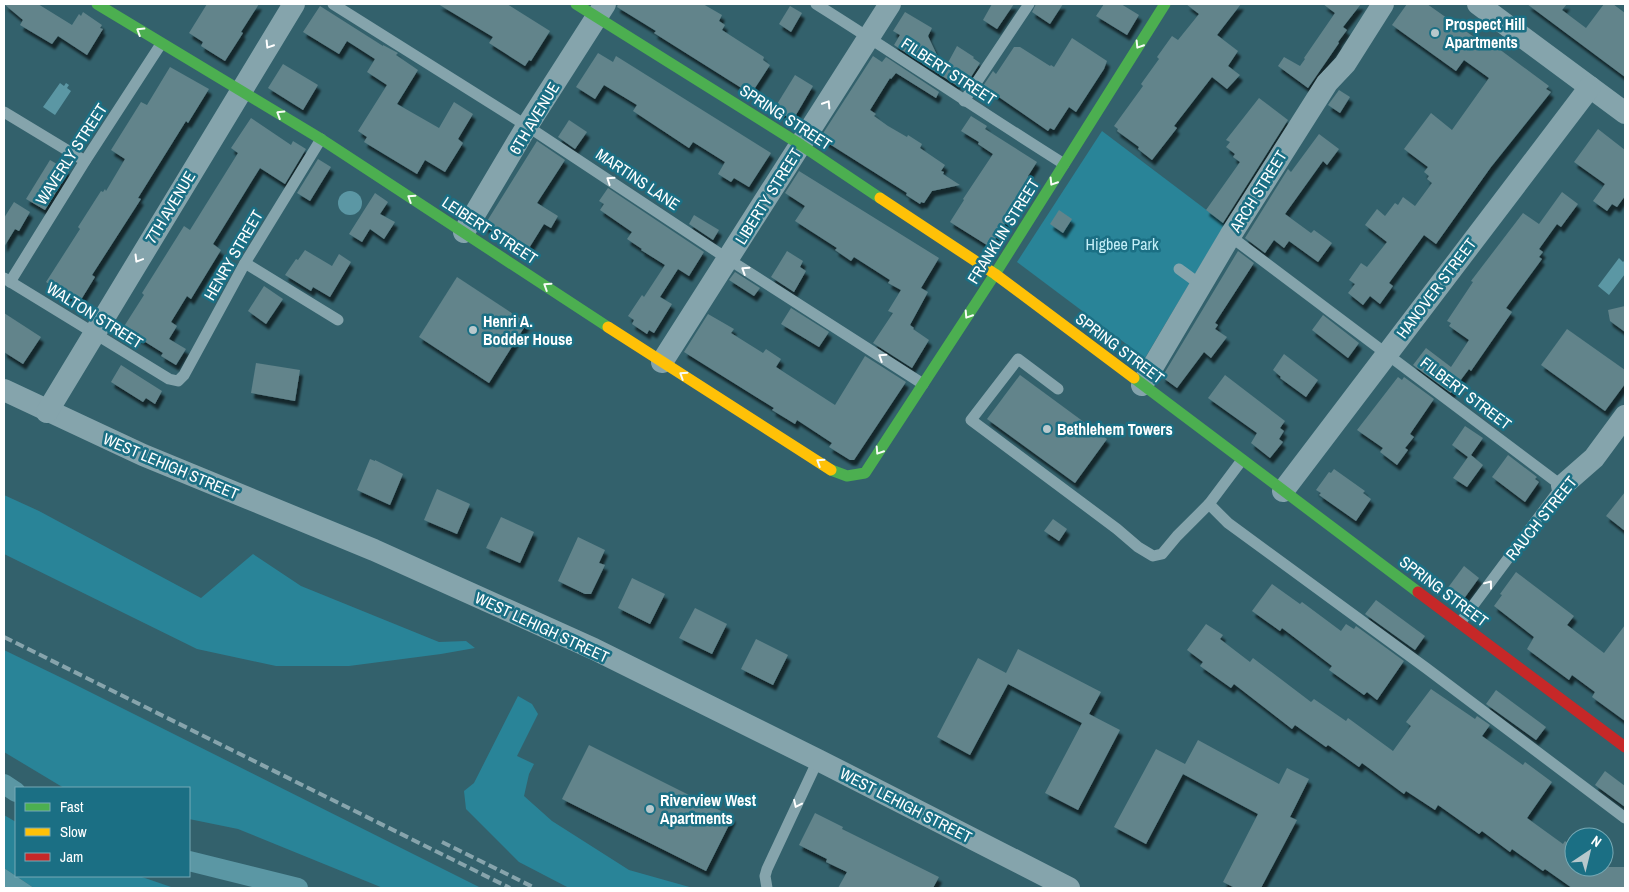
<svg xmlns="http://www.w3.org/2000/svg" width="1629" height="892" viewBox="0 0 1629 892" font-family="'Archivo Narrow',sans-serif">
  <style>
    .green { fill: #298498 }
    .water { fill: #5b97a4 }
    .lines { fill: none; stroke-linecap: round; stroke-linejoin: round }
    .canal { stroke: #5b97a4; stroke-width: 20 }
    .building { fill: #62848b; filter: url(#shadow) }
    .lane { stroke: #85a4ac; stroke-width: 11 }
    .street { stroke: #85a4ac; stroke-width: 22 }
    .fast { stroke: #4caf50; stroke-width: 11 }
    .slow { stroke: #ffc107; stroke-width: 11 }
    .jam { stroke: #c62828; stroke-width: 11 }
    .rail { stroke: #87a4ac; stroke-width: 4; stroke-dasharray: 9 4; stroke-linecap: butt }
    .oneway { stroke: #f6fbf6 }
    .oneway2 { stroke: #fff }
    .poi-dot { fill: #b8c8cc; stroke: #1b6f84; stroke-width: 2 }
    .labels { text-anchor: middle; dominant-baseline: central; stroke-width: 5; stroke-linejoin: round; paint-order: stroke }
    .poi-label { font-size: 16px; font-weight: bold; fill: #fff; stroke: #1b6f84; text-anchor: start }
    .street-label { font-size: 16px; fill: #fff; stroke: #1b6f84 }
    .park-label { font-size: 16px; fill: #c5eff8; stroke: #1b6f84 }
  </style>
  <defs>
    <filter id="shadow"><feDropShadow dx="3" dy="5.5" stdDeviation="1" flood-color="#0009"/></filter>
  </defs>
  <rect width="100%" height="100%" fill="#33616c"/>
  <g class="green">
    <path d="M1102,131L1225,224L1145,358L1017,262Z"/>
    <path d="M4,495L39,511L201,598L253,554L301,586L439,642L466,641L475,648L441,654L349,666H276L197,649L4,554Z"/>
    <path d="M4,650L66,680L481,888H383L238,829L189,819V788H64L4,752Z"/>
    <path d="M518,696L532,704L538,714L517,756L534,764L529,774L524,796L552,821L629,870L693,888H569L519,862L466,809L464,791L474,783Z"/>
    <path d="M4,815L16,822V876H139L174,888H34L4,868Z"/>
  </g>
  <g class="water">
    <path d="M60,83L64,86L66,83L69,85L67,88L71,91L55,115L43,107Z"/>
    <circle cx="350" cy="203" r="12"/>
    <path d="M1619,258L1623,262L1625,260V274L1609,295L1598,286Z"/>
    <path d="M4,868L34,888H4Z"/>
  </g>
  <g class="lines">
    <g class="canal">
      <path d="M4,784L16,792"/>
      <path d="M189,861L298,888"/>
    </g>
  </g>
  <g class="building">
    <path d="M4,4H38L72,25L79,14L81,16L83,12L102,25L100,28L103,29L87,55L58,36L52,44L20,25L23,20Z"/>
    <path d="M207,4H259L241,32L243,33L225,61L201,46L203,42L189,33Z"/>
    <path d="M438,4H507L550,31L531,61L529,60L525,66L489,43L493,37Z"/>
    <path d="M618,4H703L722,15L719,21L725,25L722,30L764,57L763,60L770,65L751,94L654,33L656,31L617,7Z"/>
    <path d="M992,4H1014L997,29L983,20Z"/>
    <path d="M1036,4H1063L1050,24L1032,12Z"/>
    <path d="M1104,4H1121L1139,15L1127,35L1096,16Z"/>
    <path d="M1186,4H1241L1217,35L1238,51L1228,66L1240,75L1227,89L1212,77L1174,126L1177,128L1152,160L1138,149L1139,147L1117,131L1118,129L1114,126L1143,86L1141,84L1159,59L1157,57L1172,36L1178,40L1199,14Z"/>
    <path d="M1323,4H1361L1343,27L1347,30L1338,42L1339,43L1308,88L1278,66L1284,57L1300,66L1305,59L1304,58L1335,13Z"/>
    <path d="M1407,4H1427L1484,44L1487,40L1549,86L1546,89L1551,92L1491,167L1436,244L1424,235L1389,283L1393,286L1380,304L1370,296L1363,305L1348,293L1355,284L1349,280L1361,263L1367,267L1387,242L1365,225L1377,209L1385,216L1395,203L1398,205L1403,197L1415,206L1432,183L1427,179L1429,176L1424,172L1428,167L1404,149L1431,113L1452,130L1489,78L1464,60L1456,71L1392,25Z"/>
    <path d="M1527,4H1567L1562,10L1586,28L1604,4H1613L1625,13V77Z"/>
    <path d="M320,6L383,46V45L398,53L396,55L418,70L397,104L439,128L454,102L473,114L458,139L463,143L445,172L425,160L417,174L364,142L367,137L358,131L387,85L367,72L375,59L347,41L339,54L303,32Z"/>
    <path d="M790,6L802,13L791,32L779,24Z"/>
    <path d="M905,12L932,28L928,36L944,70L957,46L974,57L973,58L980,63L971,77L964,73L956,85L894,45L900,35L893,31Z"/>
    <path d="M1072,38L1107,61L1104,69L1076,112L1069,107L1054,130L1050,128L1048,131L983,86L993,71L996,74L1014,47H1020L1050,66L1051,65L1054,67Z"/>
    <path d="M598,53L613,62L616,56L771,153L749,187L734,178L731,182L718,174L725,162L693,142L689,148L633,111L637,105L604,85L595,99L576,87Z"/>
    <path d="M873,56L882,62L886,57L939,92L936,98L896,73L891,79L890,78L870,110L876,114L874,116L888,126L907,137L908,135L922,144L920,148L945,165L941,171L944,172L943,174L960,185L932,191L924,203L921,202L920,204L906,195L907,193L820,138Z"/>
    <path d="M283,64L318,85L303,110L268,88Z"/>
    <path d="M170,67L209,89L188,123L186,121L138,198L141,199L92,275L95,277L79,303L46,282L80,229L78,227L101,191L103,192L105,189L106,191L125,159L111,150L141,102L147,105Z"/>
    <path d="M795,75L813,86L793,120L774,109Z"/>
    <path d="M1339,90L1350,97L1340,113L1328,105Z"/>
    <path d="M1259,98L1288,120L1223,223L1206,210L1240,162L1233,157L1235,154L1226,147L1230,142L1226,140Z"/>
    <path d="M971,116L987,126L985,129L1037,162L1028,176L1030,178L1023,189L1026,191L990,247L950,222L964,200L963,199L993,154L978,144L979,142L961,131Z"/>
    <path d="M251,118L291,145L293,141L306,149L285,184L260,168L213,244L221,250L191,299L187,296L171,322L177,326L169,339L186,349L176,365L161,356L163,353L123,328L144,295L142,293L184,226L190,230L238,153L231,148Z"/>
    <path d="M569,120L587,132L575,149L558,137Z"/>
    <path d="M1598,129L1625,150V196L1617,207L1612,204L1607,211L1593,201L1605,184L1574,162Z"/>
    <path d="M1319,134L1339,149L1327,165L1323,161L1285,214L1311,233L1314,230L1332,243L1318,262L1289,241L1284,248L1274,240L1265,253L1245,238L1288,169L1291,172Z"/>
    <path d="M537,141L565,160L537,203L558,216L551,228L544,224L526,253L484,226Z"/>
    <path d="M318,159L331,167L310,201L297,193Z"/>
    <path d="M50,160L69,171L45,210L26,199Z"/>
    <path d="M799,171L939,258L921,288L928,292L910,325L914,328L913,329L929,340L912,368L873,343L893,313L888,311L901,290L888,283L890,280L854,257L851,261L835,250L837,248L795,221L805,206L785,193Z"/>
    <path d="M608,188L704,252L689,276L678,269L660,297L672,304L654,333L649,330L647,334L632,324L634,320L628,316L642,295L644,297L665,265L641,250L642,249L627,239L632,232L600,210L604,204L599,201Z"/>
    <path d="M1562,192L1578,204L1561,227L1557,224L1539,249L1543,252L1539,257L1542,259L1506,308L1512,312L1471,371L1469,369L1451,393L1413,365L1426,348L1451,367L1469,340L1449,326L1451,323L1447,321L1473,282L1471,281L1523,213L1539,224Z"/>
    <path d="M375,193L388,202L380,214L395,222L384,239L370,229L362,242L349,234Z"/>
    <path d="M14,202L30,212L19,231L15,229L4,247V218Z"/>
    <path d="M1059,210L1072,219L1063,233L1050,224Z"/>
    <path d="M694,215L719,230L713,240L689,224Z"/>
    <path d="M305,250L332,266L339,254L351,262L330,297L313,287L311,291L285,275L296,259L298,260Z"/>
    <path d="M787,251L803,261L800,267L806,271L794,292L771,277Z"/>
    <path d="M1238,251L1254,263L1215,323L1218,325L1215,329L1227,337L1211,358L1204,352L1177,388L1162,377Z"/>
    <path d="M735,272L760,288L754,296L729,280Z"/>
    <path d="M457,277L527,323L489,383L419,337Z"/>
    <path d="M264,286L283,299L266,324L248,311Z"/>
    <path d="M1625,306V332L1610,321L1608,310Z"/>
    <path d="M791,308L829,332L819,347L781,324Z"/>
    <path d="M4,313L41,337L23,364L4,352Z"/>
    <path d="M708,314L734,329L731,333L763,353L766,349L781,359L776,367L835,405L865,356L906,382L854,460H850L829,447L832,443L797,420L795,424L772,410L774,408L684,352Z"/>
    <path d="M1323,315L1359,343L1348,358L1312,330Z"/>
    <path d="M1567,329L1625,370V384L1605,411L1541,365Z"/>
    <path d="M1284,354L1318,380L1306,397L1280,378L1281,377L1273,370Z"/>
    <path d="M256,363L300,370L295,401L251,393Z"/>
    <path d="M121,365L162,391L155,404L146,398L143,402L111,382Z"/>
    <path d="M1020,375L1107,439L1075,483L987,419Z"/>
    <path d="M1225,375L1285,421L1280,428L1284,431L1279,439L1283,442L1270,458L1251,443L1257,433L1208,398Z"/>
    <path d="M1398,377L1402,380L1404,377L1434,399L1410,434L1414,437L1405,448L1408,450L1397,465L1380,452L1383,448L1357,430Z"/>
    <path d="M1465,426L1483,438L1471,455L1483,465L1467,487L1453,478L1468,457L1452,445Z"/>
    <path d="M1508,455L1537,477L1535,479L1539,482L1525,502L1492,477Z"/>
    <path d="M370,459L375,461V460L403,474L390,505L357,490Z"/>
    <path d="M1334,469L1365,491L1363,493L1371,499L1356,521L1319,495L1321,493L1316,490L1329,472L1331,473Z"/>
    <path d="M437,489L470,504L457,534L424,520Z"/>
    <path d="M1625,492V531L1606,516Z"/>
    <path d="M501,517L534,532L520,563L486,548Z"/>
    <path d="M1053,519L1067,529L1059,541L1044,531Z"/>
    <path d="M578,537L605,550L599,563L605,565L591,594H585L558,581Z"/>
    <path d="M1464,566L1479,578L1463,600L1447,589Z"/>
    <path d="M1516,572L1574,616L1567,625L1604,653L1625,625V721L1592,697L1595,692L1572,675L1569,680L1527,649L1534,637L1494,606L1502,595L1500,594Z"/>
    <path d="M632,578L665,594L650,624L618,608Z"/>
    <path d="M1272,584L1300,604L1302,602L1341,631L1346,624L1354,629L1356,626L1404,661L1377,700L1367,692L1364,695L1329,670L1332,666L1282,628L1280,631L1252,611Z"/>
    <path d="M1376,600L1425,636L1415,650L1365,614Z"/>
    <path d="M695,608L727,624L712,654L679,638Z"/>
    <path d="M1206,624L1223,635L1220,639L1250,662L1253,658L1311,702L1314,699L1346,721L1348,718L1393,751L1411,726L1406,722L1431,689L1475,719L1477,716L1490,725L1482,736L1523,765L1525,762L1552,782L1527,818L1563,844L1565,841L1574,848V867H1625V888H1572L1545,869L1543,871L1512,849L1510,852L1482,831L1479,834L1438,805L1435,810L1406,791L1404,794L1362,763L1359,767L1328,745L1326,747L1295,725L1292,729L1234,684L1231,688L1200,666L1203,662L1187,650Z"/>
    <path d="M756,639L788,655L773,685L741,669Z"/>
    <path d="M1018,649L1101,692L1089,714L1120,730L1078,810L1045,793L1082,723L1008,684L970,755L937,737L978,658L1006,673Z"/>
    <path d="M1496,690L1546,727L1536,740L1486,704Z"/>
    <path d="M1198,740L1279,784L1287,768L1309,779L1290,817L1297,820L1261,888H1235L1223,882L1258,814L1183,774L1146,844L1114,827L1156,749L1185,764Z"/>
    <path d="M589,745L733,817L706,871L562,799Z"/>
    <path d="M1605,771L1625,786V807L1595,785Z"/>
    <path d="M815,813L843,827L842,829L939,877L933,888H838L847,872L826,862L827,859L799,845Z"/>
  </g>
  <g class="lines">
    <g class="lane">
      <path d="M333,4L527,126L728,259L923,384"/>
      <path d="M816,4C899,56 981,112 1064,164"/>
      <path d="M964,101L1029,4"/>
      <path d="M4,112L85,161"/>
      <path d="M1230,236L1562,486L1460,623"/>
      <path d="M245,263L338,320"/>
      <path d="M1179,269L1201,285"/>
      <path d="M4,278L169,379L178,381L184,375L245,263L321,139"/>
      <path d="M10,282L85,161L161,44"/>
      <path d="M1058,389L1018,359L971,420L1117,529L1138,547L1153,556L1162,554L1177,536L1209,504"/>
      <path d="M1242,460L1209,504L1228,523L1426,668L1625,818"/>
      <path d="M767,888L765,876L767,869L818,760"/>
    </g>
    <g class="street">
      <path d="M1478,4L1625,113"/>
      <path d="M464,232L527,126L605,4"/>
      <path d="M662,362L890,4"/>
      <path d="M1142,385L1230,236L1327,83L1345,64L1383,4"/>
      <path d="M4,390L143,455L374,550L594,649L818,760L1069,888"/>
      <path d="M47,412L294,4"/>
      <path d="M1562,486L1594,458L1625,416"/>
      <path d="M1283,491L1590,87"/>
    </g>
    <g class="fast">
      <path d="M97,4L321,139L608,327"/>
      <path d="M576,4L801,145L880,198"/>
      <path d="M1134,378L1418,592"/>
      <path d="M831,470L847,476L865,473L995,274L1165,4"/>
    </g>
    <g class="slow">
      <path d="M880,198L995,274L1134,378"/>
      <path d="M608,327L831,470"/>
    </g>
    <path class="jam" d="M1418,592L1625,747"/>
    <g class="rail">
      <path d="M4,637L510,888"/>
      <path d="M442,842L535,888"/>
    </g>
  </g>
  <defs><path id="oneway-chevron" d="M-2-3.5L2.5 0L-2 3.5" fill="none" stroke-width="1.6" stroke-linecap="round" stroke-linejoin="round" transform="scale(1.25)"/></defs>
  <g class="oneway">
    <use href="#oneway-chevron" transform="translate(140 31) rotate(-148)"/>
    <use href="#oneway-chevron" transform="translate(1139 45) rotate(122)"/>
    <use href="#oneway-chevron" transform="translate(280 114) rotate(-148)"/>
    <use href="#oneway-chevron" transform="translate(1053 182) rotate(122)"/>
    <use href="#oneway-chevron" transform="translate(411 198) rotate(-147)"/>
    <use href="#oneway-chevron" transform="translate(547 286) rotate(-147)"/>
    <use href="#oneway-chevron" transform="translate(968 315) rotate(123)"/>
    <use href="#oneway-chevron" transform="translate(683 375) rotate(-147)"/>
    <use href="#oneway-chevron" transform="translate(879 451) rotate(123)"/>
    <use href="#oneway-chevron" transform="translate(820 462) rotate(-147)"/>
  </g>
  <g class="oneway2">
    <use href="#oneway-chevron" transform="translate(269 45) rotate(122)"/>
    <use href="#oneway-chevron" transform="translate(827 104) rotate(-58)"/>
    <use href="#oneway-chevron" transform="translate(610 180) rotate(-146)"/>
    <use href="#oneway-chevron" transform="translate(138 259) rotate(121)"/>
    <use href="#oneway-chevron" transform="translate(745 270) rotate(-147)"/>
    <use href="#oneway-chevron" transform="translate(882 357) rotate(-147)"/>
    <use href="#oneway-chevron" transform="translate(1489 584) rotate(-53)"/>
    <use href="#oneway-chevron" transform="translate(797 804) rotate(115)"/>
  </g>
  <g class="poi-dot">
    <circle cx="1435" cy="33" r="5"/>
    <circle cx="473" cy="330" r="5"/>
    <circle cx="1047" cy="429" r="5"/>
    <circle cx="650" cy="809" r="5"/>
  </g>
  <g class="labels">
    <g class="poi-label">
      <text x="1445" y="24">Prospect Hill<tspan x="1445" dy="18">Apartments</tspan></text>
      <text x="483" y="321">Henri A.<tspan x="483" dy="18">Bodder House</tspan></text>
      <text x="1057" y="429">Bethlehem Towers</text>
      <text x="660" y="800">Riverview West<tspan x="660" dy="18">Apartments</tspan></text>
    </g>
    <g class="street-label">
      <text transform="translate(949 71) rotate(33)">FILBERT STREET</text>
      <text transform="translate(786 117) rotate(33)">SPRING STREET</text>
      <text transform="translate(534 118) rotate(-59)">6TH AVENUE</text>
      <text transform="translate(71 154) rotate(-57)">WAVERLY STREET</text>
      <text transform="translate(638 179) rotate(34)">MARTINS LANE</text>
      <text transform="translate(1258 191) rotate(-58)">ARCH STREET</text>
      <text transform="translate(768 196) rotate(-58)">LIBERTY STREET</text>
      <text transform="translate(170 207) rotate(-59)">7TH AVENUE</text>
      <text transform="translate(490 230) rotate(33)">LEIBERT STREET</text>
      <text transform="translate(1003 231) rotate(-58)">FRANKLIN STREET</text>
      <text transform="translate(233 255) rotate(-60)">HENRY STREET</text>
      <text transform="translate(1436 288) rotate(-53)">HANOVER STREET</text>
      <text transform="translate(95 315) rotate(32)">WALTON STREET</text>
      <text transform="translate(1120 348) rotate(37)">SPRING STREET</text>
      <text transform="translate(1466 393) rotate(37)">FILBERT STREET</text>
      <text transform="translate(171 466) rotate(23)">WEST LEHIGH STREET</text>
      <text transform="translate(1541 518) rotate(-51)">RAUCH STREET</text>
      <text transform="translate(1444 591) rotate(37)">SPRING STREET</text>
      <text transform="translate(542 627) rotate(25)">WEST LEHIGH STREET</text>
      <text transform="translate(906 805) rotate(27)">WEST LEHIGH STREET</text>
    </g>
    <g class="park-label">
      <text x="1122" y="244">Higbee Park</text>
    </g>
  </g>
  <rect width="1629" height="892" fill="none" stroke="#ffffff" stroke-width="10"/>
  <rect x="15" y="787" width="175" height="90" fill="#1b6f84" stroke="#76a9b5"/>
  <rect x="25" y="803" width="25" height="8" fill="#4caf50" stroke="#76a9b5"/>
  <text x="60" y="812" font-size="15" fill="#ffffff">Fast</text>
  <rect x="25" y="828" width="25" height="8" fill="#ffc107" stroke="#76a9b5"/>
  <text x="60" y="837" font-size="15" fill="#ffffff">Slow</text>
  <rect x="25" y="853" width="25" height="8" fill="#c62828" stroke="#76a9b5"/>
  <text x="60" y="862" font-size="15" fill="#ffffff">Jam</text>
  <g transform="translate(1589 852) rotate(35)"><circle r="24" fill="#1b6f84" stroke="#76a9b5"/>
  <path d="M0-4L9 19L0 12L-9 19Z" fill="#b8c8cc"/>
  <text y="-8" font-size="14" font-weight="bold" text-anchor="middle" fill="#ffffff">N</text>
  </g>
</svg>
